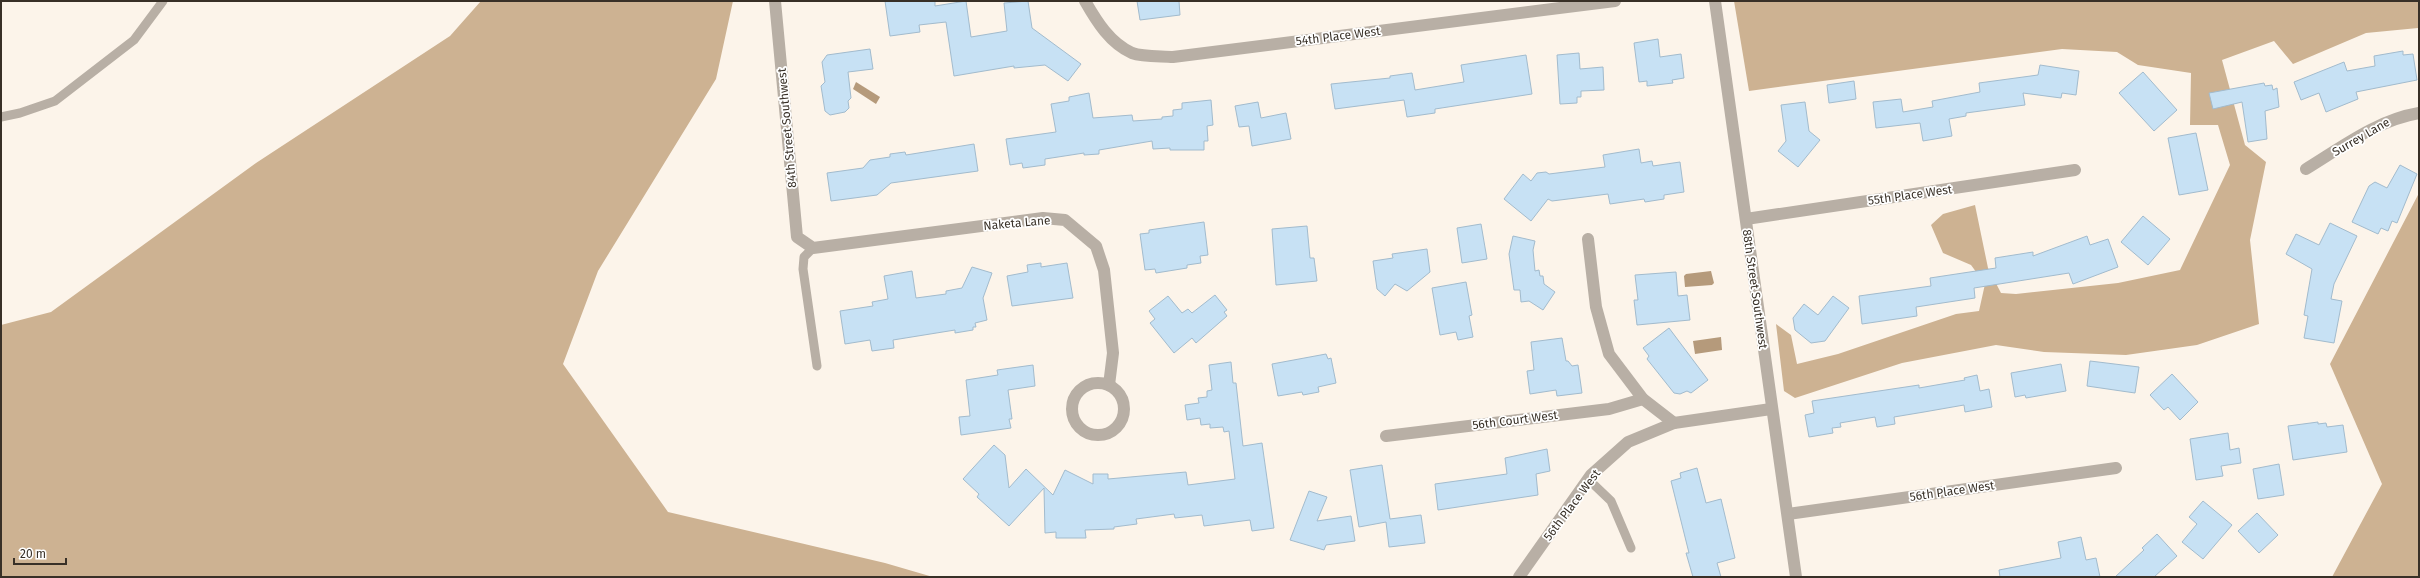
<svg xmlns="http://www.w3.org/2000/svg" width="2420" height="578" viewBox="0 0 2420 578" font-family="'Fira Sans',sans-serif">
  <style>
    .forest { fill: #cdb292 }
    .water { fill: #b59a7b }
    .building { fill: #c7e1f4; stroke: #a2bbcd }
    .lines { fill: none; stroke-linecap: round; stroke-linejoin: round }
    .service { stroke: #b8afa5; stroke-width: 9 }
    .minor { stroke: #b8afa5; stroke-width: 12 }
    .tertiary { stroke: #b8afa5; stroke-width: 12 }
    .labels { text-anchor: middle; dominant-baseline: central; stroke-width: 3.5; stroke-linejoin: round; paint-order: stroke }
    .street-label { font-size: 12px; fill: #383027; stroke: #fff }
  </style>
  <rect width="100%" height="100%" fill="#fcf4ea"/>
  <g class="forest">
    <path d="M481,1H733L716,79L598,271L563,364L668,512L885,563L933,577H1V325L51,312L256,163L450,36Z"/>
    <path d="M1734,1H2419V33L2418,28L2366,33L2293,64L2274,41L2222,60L2245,145L2266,162L2250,240L2259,324L2197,345L2126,355L2044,352L1996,345L1902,363L1795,398L1784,391L1776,324L1791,335L1797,364L1838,354L1956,314L1979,311L1985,284L1971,265L1943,253L1931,225L1943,214L1975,205L1988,268L2001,293L2016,294L2118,283L2180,270L2230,165L2218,125H2190L2191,73L2138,65L2117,52L2062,49L1749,91Z"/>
    <path d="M2419,193V577H2332L2382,484L2330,364Z"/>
  </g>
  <g class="water">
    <path d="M856,82L880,97L876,104L853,89Z"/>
    <path d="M1711,271L1714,283L1712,285L1685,287L1684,276L1686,274Z"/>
    <path d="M1721,337L1722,350L1695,354L1693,341Z"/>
  </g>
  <g class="building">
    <path d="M885,1H935V6L966,1L971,37L1007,31L1004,3L1028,1L1032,28L1081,64L1068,81L1045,65L1014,68V66L954,76L946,22L919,25L920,32L890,36Z"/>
    <path d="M1137,1H1179L1180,15L1140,20Z"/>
    <path d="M1658,39L1660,57L1681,54L1684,78L1672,80L1673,83L1647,86V81L1639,82L1634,43Z"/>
    <path d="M870,49L873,69L848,72L851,98L848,101L849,108L845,112L830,115L825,111L821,86L825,82L822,62L827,55Z"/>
    <path d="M2403,51V55L2413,54L2417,80L2356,92L2358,99L2326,112L2319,93L2301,100L2294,82L2344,62L2347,71L2375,66L2374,56Z"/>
    <path d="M1579,53L1580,69L1603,67L1604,90L1581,91V97H1577V103L1560,104L1557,55Z"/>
    <path d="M1526,55L1532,94L1435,109V113L1407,117L1404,100L1335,109L1331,84L1390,78V76L1412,73L1415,90L1464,82L1461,65Z"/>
    <path d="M2040,65L2079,71L2076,95L2062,93L2061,98L2023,93L2025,105L1966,113V116L1949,119L1952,136L1923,141L1920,123L1876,128L1873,102L1901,99L1903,112L1933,107L1932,101L1980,92L1979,83L2038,75Z"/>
    <path d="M2143,72L2177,110L2154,131L2119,93Z"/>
    <path d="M1854,81L1856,99L1829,103L1827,85Z"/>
    <path d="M2264,83L2265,86L2272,85L2273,90L2277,88L2279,107L2265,111L2267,139L2248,142L2242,102L2213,109L2209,93Z"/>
    <path d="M1089,93L1093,118L1132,115L1133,121L1162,119V117L1173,116V110L1182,109V103L1211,100L1213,125L1207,126L1208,141H1204V150H1170V148L1153,149L1152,141L1099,150V154L1084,155V153L1045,159V165L1023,168L1022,163L1010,165L1006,139L1056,132L1051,104L1069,101V97Z"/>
    <path d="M1258,102L1261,118L1286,113L1291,139L1252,146L1249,126L1239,127L1235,106Z"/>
    <path d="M1805,102L1809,131L1820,140L1798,167L1778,151L1786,141L1781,105Z"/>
    <path d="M2196,133L2208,190L2179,195L2168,138Z"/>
    <path d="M974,144L978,171L891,183L877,195L831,201L827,173L863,168L870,160L890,157V154L905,152L906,155Z"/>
    <path d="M1639,149L1641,163L1652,161L1653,166L1680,162L1684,192L1664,195V199L1645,202L1644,199L1610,204L1608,194L1552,201L1548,199L1531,221L1504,199L1523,174L1531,181L1537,173L1546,172L1549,174L1605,167L1603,155Z"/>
    <path d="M2400,165L2417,174L2397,223L2392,221L2388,231L2381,228L2378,234L2352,222L2369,186L2375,182L2387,188Z"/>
    <path d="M2143,216L2170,239L2148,265L2121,242Z"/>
    <path d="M1204,222L1208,255L1200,256L1201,263L1187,265V268L1156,273L1155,269L1145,270L1140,234L1149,233V230Z"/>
    <path d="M2330,223L2357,236L2334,284L2331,299L2342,301L2334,343L2304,338L2308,316L2304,315L2312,269L2286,254L2296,234L2319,245Z"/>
    <path d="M1481,224L1487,259L1462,263L1457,228Z"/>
    <path d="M1307,226L1310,258H1314L1317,281L1276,285L1272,229Z"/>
    <path d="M1513,236L1535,241L1533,250L1535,271L1539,270L1540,276H1543L1544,284L1555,292L1543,310L1529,301L1521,302L1520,290H1514L1509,254Z"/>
    <path d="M2087,236L2090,245L2108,239L2118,267L2073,284L2069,273L1974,288L1975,298L1916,307L1917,316L1862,324L1859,296L1931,286L1930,278L1996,268L1995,258L2033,252V256Z"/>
    <path d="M1427,249L1430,272L1407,291L1395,284L1385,296L1377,289L1373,261L1393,258L1392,254Z"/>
    <path d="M1041,263V267L1067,263L1073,298L1012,306L1007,276L1028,272L1027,265Z"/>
    <path d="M972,267L992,273L983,298L987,320L975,323L976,327H973V330L955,333V330L893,340L894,348L872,351L870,340L845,344L840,311L873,306L872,302L888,299L884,276L912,271L916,298L946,294V291L962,288Z"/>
    <path d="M1676,272L1678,296L1687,295L1690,320L1637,325L1634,300H1638L1635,275Z"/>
    <path d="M1466,282L1472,315L1469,316L1473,337L1458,340L1456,332L1440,335L1432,288Z"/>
    <path d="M1215,295L1227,310L1224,312L1227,316L1196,343L1192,338L1174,353L1150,323L1155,319L1149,311L1168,296L1182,313L1188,309L1192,313Z"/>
    <path d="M1833,296L1849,308L1825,341L1811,343L1795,330L1793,318L1804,304L1818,315Z"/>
    <path d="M1669,328L1708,380L1691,393L1687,391L1680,394L1674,393L1647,359L1649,356L1643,348Z"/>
    <path d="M1562,338L1566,361H1568L1572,366L1578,365L1582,393L1557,396L1556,390L1530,394L1527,371L1534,370L1531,342Z"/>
    <path d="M1326,354L1328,359L1331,358L1336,383L1318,387L1319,392L1303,395L1302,392L1278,396L1272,364Z"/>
    <path d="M2090,361L2139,367L2135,393L2087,386Z"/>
    <path d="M1231,362L1233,383H1236L1243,446L1262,443L1274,528L1252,531L1250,520L1204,526L1202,515L1175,518L1174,514L1136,519L1137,524L1114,527V529L1085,530L1086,538H1056V532L1045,533L1044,488L1009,526L977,497L979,494L963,479L994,445L1005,455L1009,488L1026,469L1053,495L1065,470L1093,484V474H1108V479L1186,472L1188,485L1235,479L1229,431L1224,432L1223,427L1210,428V424L1201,425L1200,418L1187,420L1185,405L1199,403L1198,398L1207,397V391L1212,390L1209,365Z"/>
    <path d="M2061,364L2066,391L2026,398L2025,395L2015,397L2011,373Z"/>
    <path d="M1033,365L1035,386L1008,390L1012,419H1009L1011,428L961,435L959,417L970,416L966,380L998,375L997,370Z"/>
    <path d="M2172,374L2198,402L2180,420L2168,407L2164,410L2150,395Z"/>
    <path d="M1977,375L1980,391L1989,389L1992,407L1965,412L1964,405L1924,412L1894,417L1895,424L1877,427L1875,417L1840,423L1841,427L1832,428L1833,433L1809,437L1805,415L1814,413L1812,401L1919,385V388L1965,380L1964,378Z"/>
    <path d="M2318,422V424L2326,423L2327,427L2343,425L2347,452L2293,460L2288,426Z"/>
    <path d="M2228,433L2230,450L2239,448L2241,463L2221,466L2223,476L2196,480L2190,439Z"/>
    <path d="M1547,449L1550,471L1536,474L1538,495L1438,510L1435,484L1507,474L1505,458Z"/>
    <path d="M2279,464L2284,495L2258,499L2253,469Z"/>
    <path d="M1382,465L1390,519L1421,515L1425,543L1389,547L1386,522L1359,527L1350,470Z"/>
    <path d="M1697,468L1706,503L1721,499L1735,558L1717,563L1721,577H1693L1686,553H1689L1671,481L1681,478L1680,473Z"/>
    <path d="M1309,491L1327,497L1317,521L1351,516L1355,541L1326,545L1324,550L1290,540Z"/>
    <path d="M2203,501L2232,525L2203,559L2182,542L2197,524L2189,517Z"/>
    <path d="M2257,513L2278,535L2259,553L2238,531Z"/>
    <path d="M2157,534L2177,556L2154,577H2115L2144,550L2142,548Z"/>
    <path d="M2081,537L2086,560L2096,558L2100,577H2000L1999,570L2061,558L2058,542Z"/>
  </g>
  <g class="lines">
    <g class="service">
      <path d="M1,117L20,113L55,101L134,40L163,1"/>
      <path d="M813,248L804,257L803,269L817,366"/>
      <path d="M1588,479L1611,501L1631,548"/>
    </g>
    <g class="minor">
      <path d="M775,1L797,237L813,248L1043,218L1065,220L1096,246L1104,270L1113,353L1109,385"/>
      <path d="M1085,1C1097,22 1110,43 1132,53C1143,57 1161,56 1173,57L1615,1"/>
      <path d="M2306,169C2342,147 2377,120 2419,113"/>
      <path d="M1746,219L2075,170"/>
      <path d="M1588,239L1596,307L1609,354L1643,399L1674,423"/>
      <circle cx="1098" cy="409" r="26"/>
      <path d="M1386,436L1609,409L1643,399"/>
      <path d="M1788,514L2116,468"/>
      <path d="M1519,577L1591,475L1628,442L1674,423L1771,409"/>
    </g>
    <path class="tertiary" d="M1715,1L1796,577"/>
  </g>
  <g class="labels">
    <g class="street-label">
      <text transform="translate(1338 36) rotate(-7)">54th Place West</text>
      <text transform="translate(787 128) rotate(-95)">84th Street Southwest</text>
      <text transform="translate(2361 137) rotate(-30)">Surrey Lane</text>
      <text transform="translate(1910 195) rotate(-8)">55th Place West</text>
      <text transform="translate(1017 223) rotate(-5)">Naketa Lane</text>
      <text transform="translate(1755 289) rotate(82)">88th Street Southwest</text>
      <text transform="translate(1515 420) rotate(-7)">56th Court West</text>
      <text transform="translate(1952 491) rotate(-8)">56th Place West</text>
      <text transform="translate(1572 505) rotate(-53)">56th Place West</text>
    </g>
  </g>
  <rect width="2420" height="578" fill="none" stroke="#383027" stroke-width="4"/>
  <path d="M14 558v6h52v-6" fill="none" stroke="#383027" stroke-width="2"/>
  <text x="20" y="558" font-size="12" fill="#383027" stroke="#ffffff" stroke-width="3" paint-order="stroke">20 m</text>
</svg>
